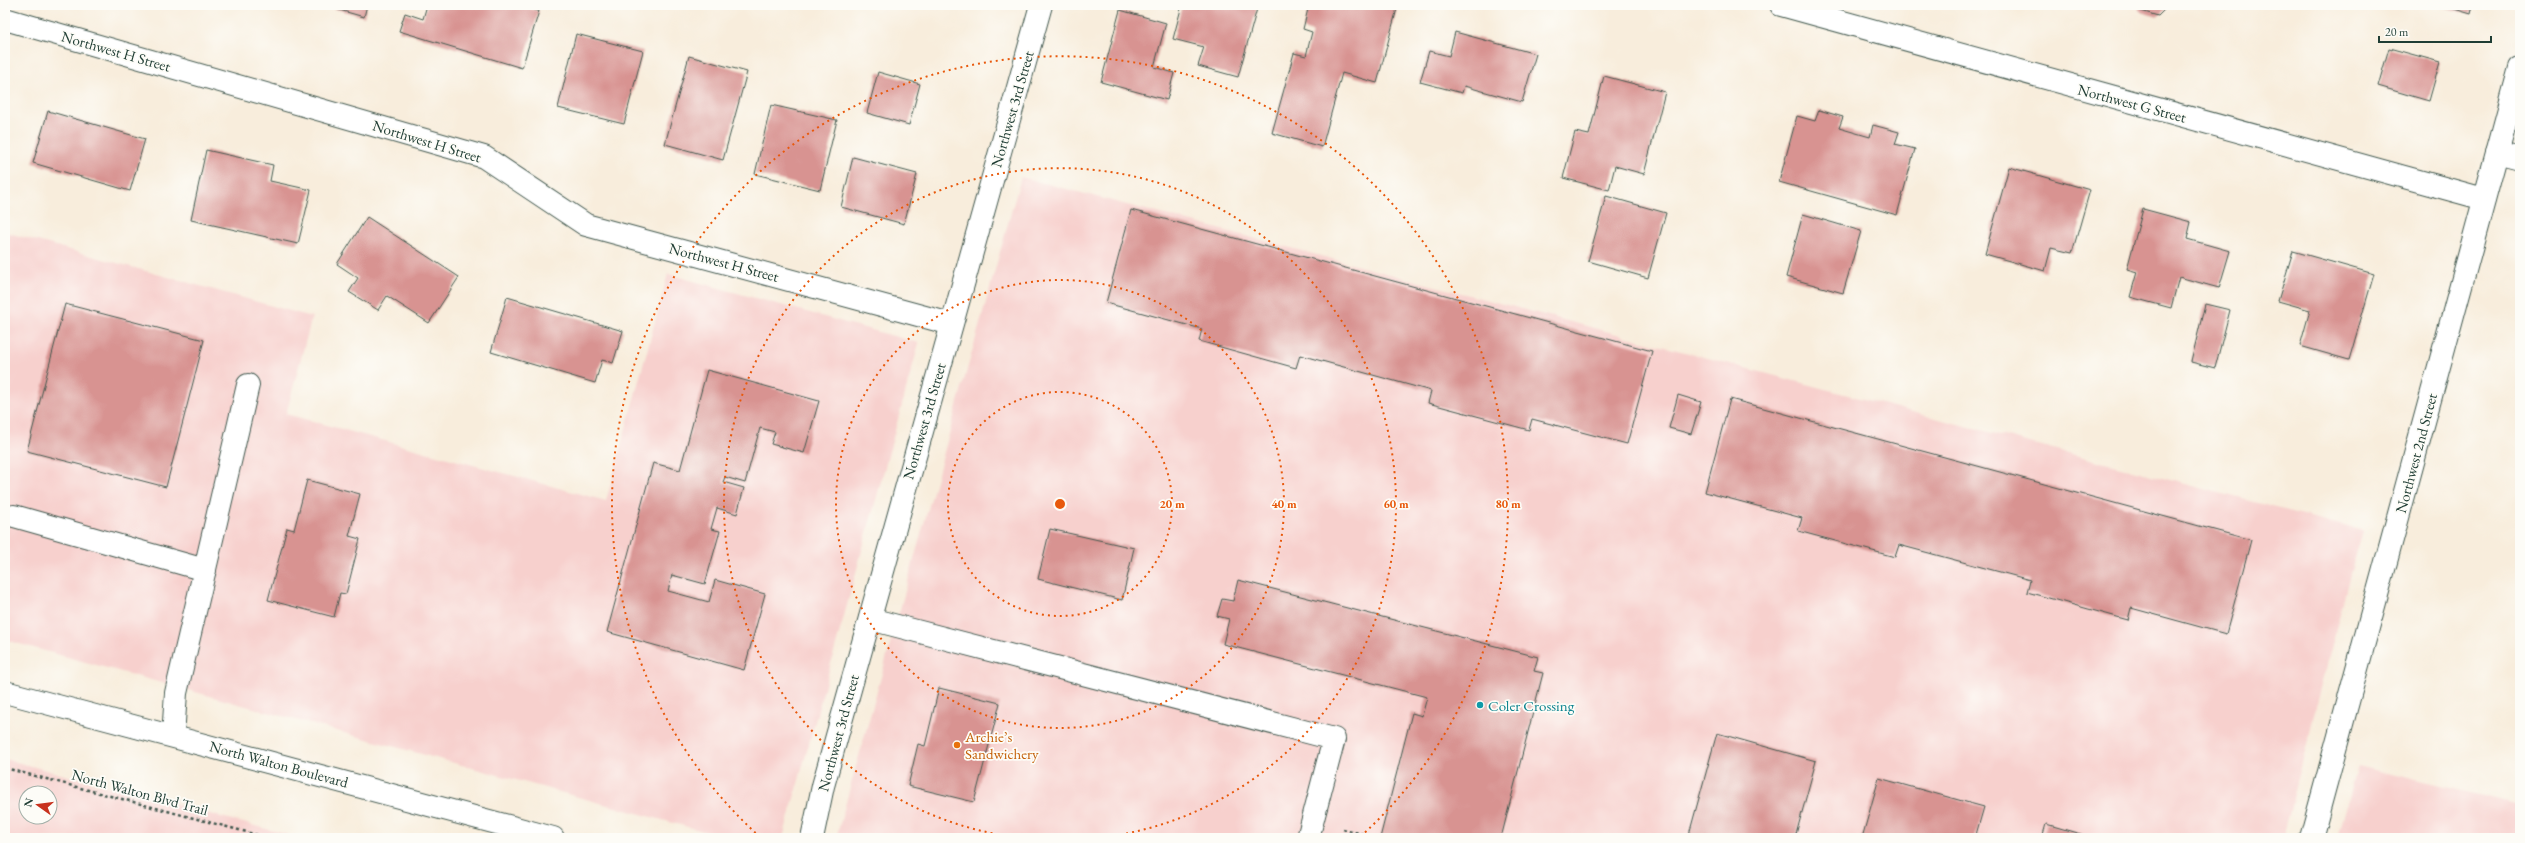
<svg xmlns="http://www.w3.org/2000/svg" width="2525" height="843" viewBox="0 0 2525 843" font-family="'EB Garamond',serif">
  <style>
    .built { fill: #f7d0cd; fill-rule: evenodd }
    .building { fill: #d89391 }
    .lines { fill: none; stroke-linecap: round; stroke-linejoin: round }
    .minor-casing { stroke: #40574d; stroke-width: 24 }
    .major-casing { stroke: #40574d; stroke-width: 24 }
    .path { stroke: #40574d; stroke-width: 2.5; stroke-dasharray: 3 3; stroke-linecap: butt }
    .minor { stroke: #fff; stroke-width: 22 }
    .major { stroke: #fff; stroke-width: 22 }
    .ring { fill: none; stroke: #e8590c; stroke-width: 2; stroke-dasharray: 2 4 }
    .culture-dot { fill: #0f9aa8; stroke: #fdfcf7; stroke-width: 1.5 }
    .food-dot { fill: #e8710a; stroke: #fdfcf7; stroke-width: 1.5 }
    .labels { text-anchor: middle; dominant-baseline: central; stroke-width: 3.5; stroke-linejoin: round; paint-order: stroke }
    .street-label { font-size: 15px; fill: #1f3d34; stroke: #fdfcf7 }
    .culture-label { font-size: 15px; fill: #0d838f; stroke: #fdfcf7; text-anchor: start }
    .food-label { font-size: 15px; fill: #c56008; stroke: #fdfcf7; text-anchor: start }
    .centre { fill: #e8590c; stroke: #fdfcf7; stroke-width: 2 }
    .ring-label { font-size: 12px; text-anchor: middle; font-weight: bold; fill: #e8590c; stroke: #fdfcf7; stroke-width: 3.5; stroke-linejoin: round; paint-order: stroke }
  </style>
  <rect width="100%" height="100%" fill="#fdfcf7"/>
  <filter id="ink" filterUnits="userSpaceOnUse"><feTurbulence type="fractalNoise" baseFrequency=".025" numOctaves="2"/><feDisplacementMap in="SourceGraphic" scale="8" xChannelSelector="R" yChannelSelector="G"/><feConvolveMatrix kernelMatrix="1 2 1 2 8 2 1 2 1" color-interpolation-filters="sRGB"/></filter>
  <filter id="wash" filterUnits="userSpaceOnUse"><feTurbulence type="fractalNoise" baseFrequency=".012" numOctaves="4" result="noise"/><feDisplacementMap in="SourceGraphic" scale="16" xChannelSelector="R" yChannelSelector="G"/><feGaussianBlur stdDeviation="0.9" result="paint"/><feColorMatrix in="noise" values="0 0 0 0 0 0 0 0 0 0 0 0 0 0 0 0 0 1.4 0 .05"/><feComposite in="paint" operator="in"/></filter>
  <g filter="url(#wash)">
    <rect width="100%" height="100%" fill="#f8eddc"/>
    <g class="built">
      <path d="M1021,177L2363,531L2351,570L2283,838H836Z"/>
      <path d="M5,232L312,317L286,414L606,501L668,274L919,343L783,838H728L5,640Z"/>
      <path d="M5,759L300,838H5ZM26,793H50V817H26Z"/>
      <path d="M2358,766L2520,805V838H2338Z"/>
    </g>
    <g id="blocks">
      <g class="building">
        <path d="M322,5H367L364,17Z"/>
        <path d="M427,5H517L539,11L522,68L399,31L405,13L423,19Z"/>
        <path d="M1182,5H1258L1238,77L1198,66L1204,47L1173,39Z"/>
        <path d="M1309,5H1398L1377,83L1342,73L1322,147L1272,133L1294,53L1306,56L1312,32L1303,29Z"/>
        <path d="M2138,5H2169L2158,16L2141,11Z"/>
        <path d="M2441,5H2473L2471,14Z"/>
        <path d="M1120,10L1166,23L1154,67L1174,73L1167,100L1101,82Z"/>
        <path d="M1455,32L1536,54L1522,102L1464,86L1462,93L1420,82L1429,51L1449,56Z"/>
        <path d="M576,34L643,51L624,124L558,108Z"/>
        <path d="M2389,48L2440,62L2429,101L2378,86Z"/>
        <path d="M689,56L747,72L723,160L665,144Z"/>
        <path d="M878,72L920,84L909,125L867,113Z"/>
        <path d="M1604,76L1665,92L1644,174L1615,166L1609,190L1563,178L1575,132L1589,135Z"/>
        <path d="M771,105L837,120L820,190L755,174Z"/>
        <path d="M1819,110L1843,117L1839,128L1870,137L1873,125L1899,132L1895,144L1915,149L1897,215L1779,182L1797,116L1815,121Z"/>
        <path d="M48,111L145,139L130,191L33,163Z"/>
        <path d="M206,150L273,165L270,181L311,190L298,244L191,220Z"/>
        <path d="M853,157L917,174L904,224L841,207Z"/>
        <path d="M2009,167L2090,190L2072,253L2051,248L2045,271L1985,254Z"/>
        <path d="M1606,196L1666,213L1648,278L1588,261Z"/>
        <path d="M2143,209L2191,222L2187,239L2230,251L2219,288L2179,277L2171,308L2130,297L2137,272L2127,269Z"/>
        <path d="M1131,210L1652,351L1627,444L1532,419L1529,430L1428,403L1431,391L1300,355L1296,368L1199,341L1202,329L1106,303Z"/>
        <path d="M1803,214L1861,231L1843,293L1786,277Z"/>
        <path d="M367,217L459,277L429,323L387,296L378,310L349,292L358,278L337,264Z"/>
        <path d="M2293,251L2374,274L2349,360L2300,346L2310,310L2278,301Z"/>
        <path d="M507,297L623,331L613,363L602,360L595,383L491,352Z"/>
        <path d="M65,304L204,340L166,487L27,451Z"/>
        <path d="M2205,304L2230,310L2215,368L2191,362Z"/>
        <path d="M707,370L819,401L804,453L771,444L775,432L760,428L745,483L725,477L723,482L744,488L737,514L717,508L711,529L720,531L705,584L672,575L668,591L709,602L715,580L765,594L744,670L607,632L653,463L680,470Z"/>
        <path d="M1678,395L1701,402L1691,434L1669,428Z"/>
        <path d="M1730,399L2251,540L2226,634L2131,608L2128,620L2027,592L2030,580L1899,545L1895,557L1798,531L1802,518L1705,492Z"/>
        <path d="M307,480L360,494L349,536L360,539L346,594L340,593L334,617L268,600L287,528L294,530Z"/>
        <path d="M1050,529L1134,548L1122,600L1038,579Z"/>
        <path d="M1238,580L1538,657L1534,671L1543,673L1501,838H1380L1412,713L1422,716L1427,697L1223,644L1229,619L1217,616L1222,599L1233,601Z"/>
        <path d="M939,688L1000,703L974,802L908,786L918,744L925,746Z"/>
        <path d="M1717,733L1816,761L1795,838H1688Z"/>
        <path d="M1879,778L1984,807L1975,838H1862Z"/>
        <path d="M2046,824L2094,838H2042Z"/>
      </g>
    </g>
  </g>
  <g filter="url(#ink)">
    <use href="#blocks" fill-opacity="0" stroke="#40574d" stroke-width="1"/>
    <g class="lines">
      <g class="minor-casing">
        <g id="minor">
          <path d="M1781,5L2484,199"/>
          <path d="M5,19L484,157L586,225L951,324"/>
          <path d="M2497,152L2520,158"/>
          <path d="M14,516L205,570"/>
          <path d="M870,619L1334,739L1308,838"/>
          <path d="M173,736L176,693L248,385"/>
          <path d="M812,838L823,786L1041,5"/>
          <path d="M2311,838L2520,68"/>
        </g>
      </g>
      <g class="major-casing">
        <path id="major" d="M5,692L553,838"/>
      </g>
      <g class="path">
        <path d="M5,768L269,838"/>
        <path d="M1343,829L1374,837"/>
      </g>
      <use href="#minor" class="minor"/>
      <use href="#major" class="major"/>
    </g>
  </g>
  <g class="ring">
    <circle cx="1060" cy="504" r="112"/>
    <circle cx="1060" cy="504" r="224"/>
    <path d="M1022 838A336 336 0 1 1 1098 838"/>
    <path d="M760 837A448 448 0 1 1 1360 837"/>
  </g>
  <circle class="culture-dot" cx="1480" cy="705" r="4"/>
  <circle class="food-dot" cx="957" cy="745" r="4"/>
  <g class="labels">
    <g class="street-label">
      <text transform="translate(116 51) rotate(16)">Northwest H Street</text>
      <text transform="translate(2132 103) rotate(15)">Northwest G Street</text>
      <text transform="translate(1012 109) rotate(-74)">Northwest 3rd Street</text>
      <text transform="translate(427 141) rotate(17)">Northwest H Street</text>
      <text transform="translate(724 262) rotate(15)">Northwest H Street</text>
      <text transform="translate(924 421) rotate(-74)">Northwest 3rd Street</text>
      <text transform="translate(2416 453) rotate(-75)">Northwest 2nd Street</text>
      <text transform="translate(838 733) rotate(-75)">Northwest 3rd Street</text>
      <text transform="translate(279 764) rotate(15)">North Walton Boulevard</text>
      <text transform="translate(140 792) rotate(15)">North Walton Blvd Trail</text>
    </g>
    <g class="culture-label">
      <text x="1488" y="705">Coler Crossing</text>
    </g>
    <g class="food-label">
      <text x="965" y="736">Archie’s<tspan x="965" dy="17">Sandwichery</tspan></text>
    </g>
  </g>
  <circle cx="1060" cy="504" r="6" class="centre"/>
  <g class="ring-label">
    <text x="1172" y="508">20 m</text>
    <text x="1284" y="508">40 m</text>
    <text x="1396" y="508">60 m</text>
    <text x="1508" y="508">80 m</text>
  </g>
  <rect width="2525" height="843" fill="none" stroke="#fdfcf7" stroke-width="20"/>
  <g transform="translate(38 805) rotate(284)"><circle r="19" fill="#fdfcf7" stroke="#a4b0a9"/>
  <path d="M0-3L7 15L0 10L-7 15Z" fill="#c8321e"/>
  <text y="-6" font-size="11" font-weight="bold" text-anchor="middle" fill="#1f3d34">N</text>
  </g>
  <path d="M2379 36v6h112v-6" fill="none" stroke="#1f3d34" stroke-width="2"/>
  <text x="2385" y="36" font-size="12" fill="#1f3d34" stroke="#fdfcf7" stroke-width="3" paint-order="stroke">20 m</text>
</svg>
